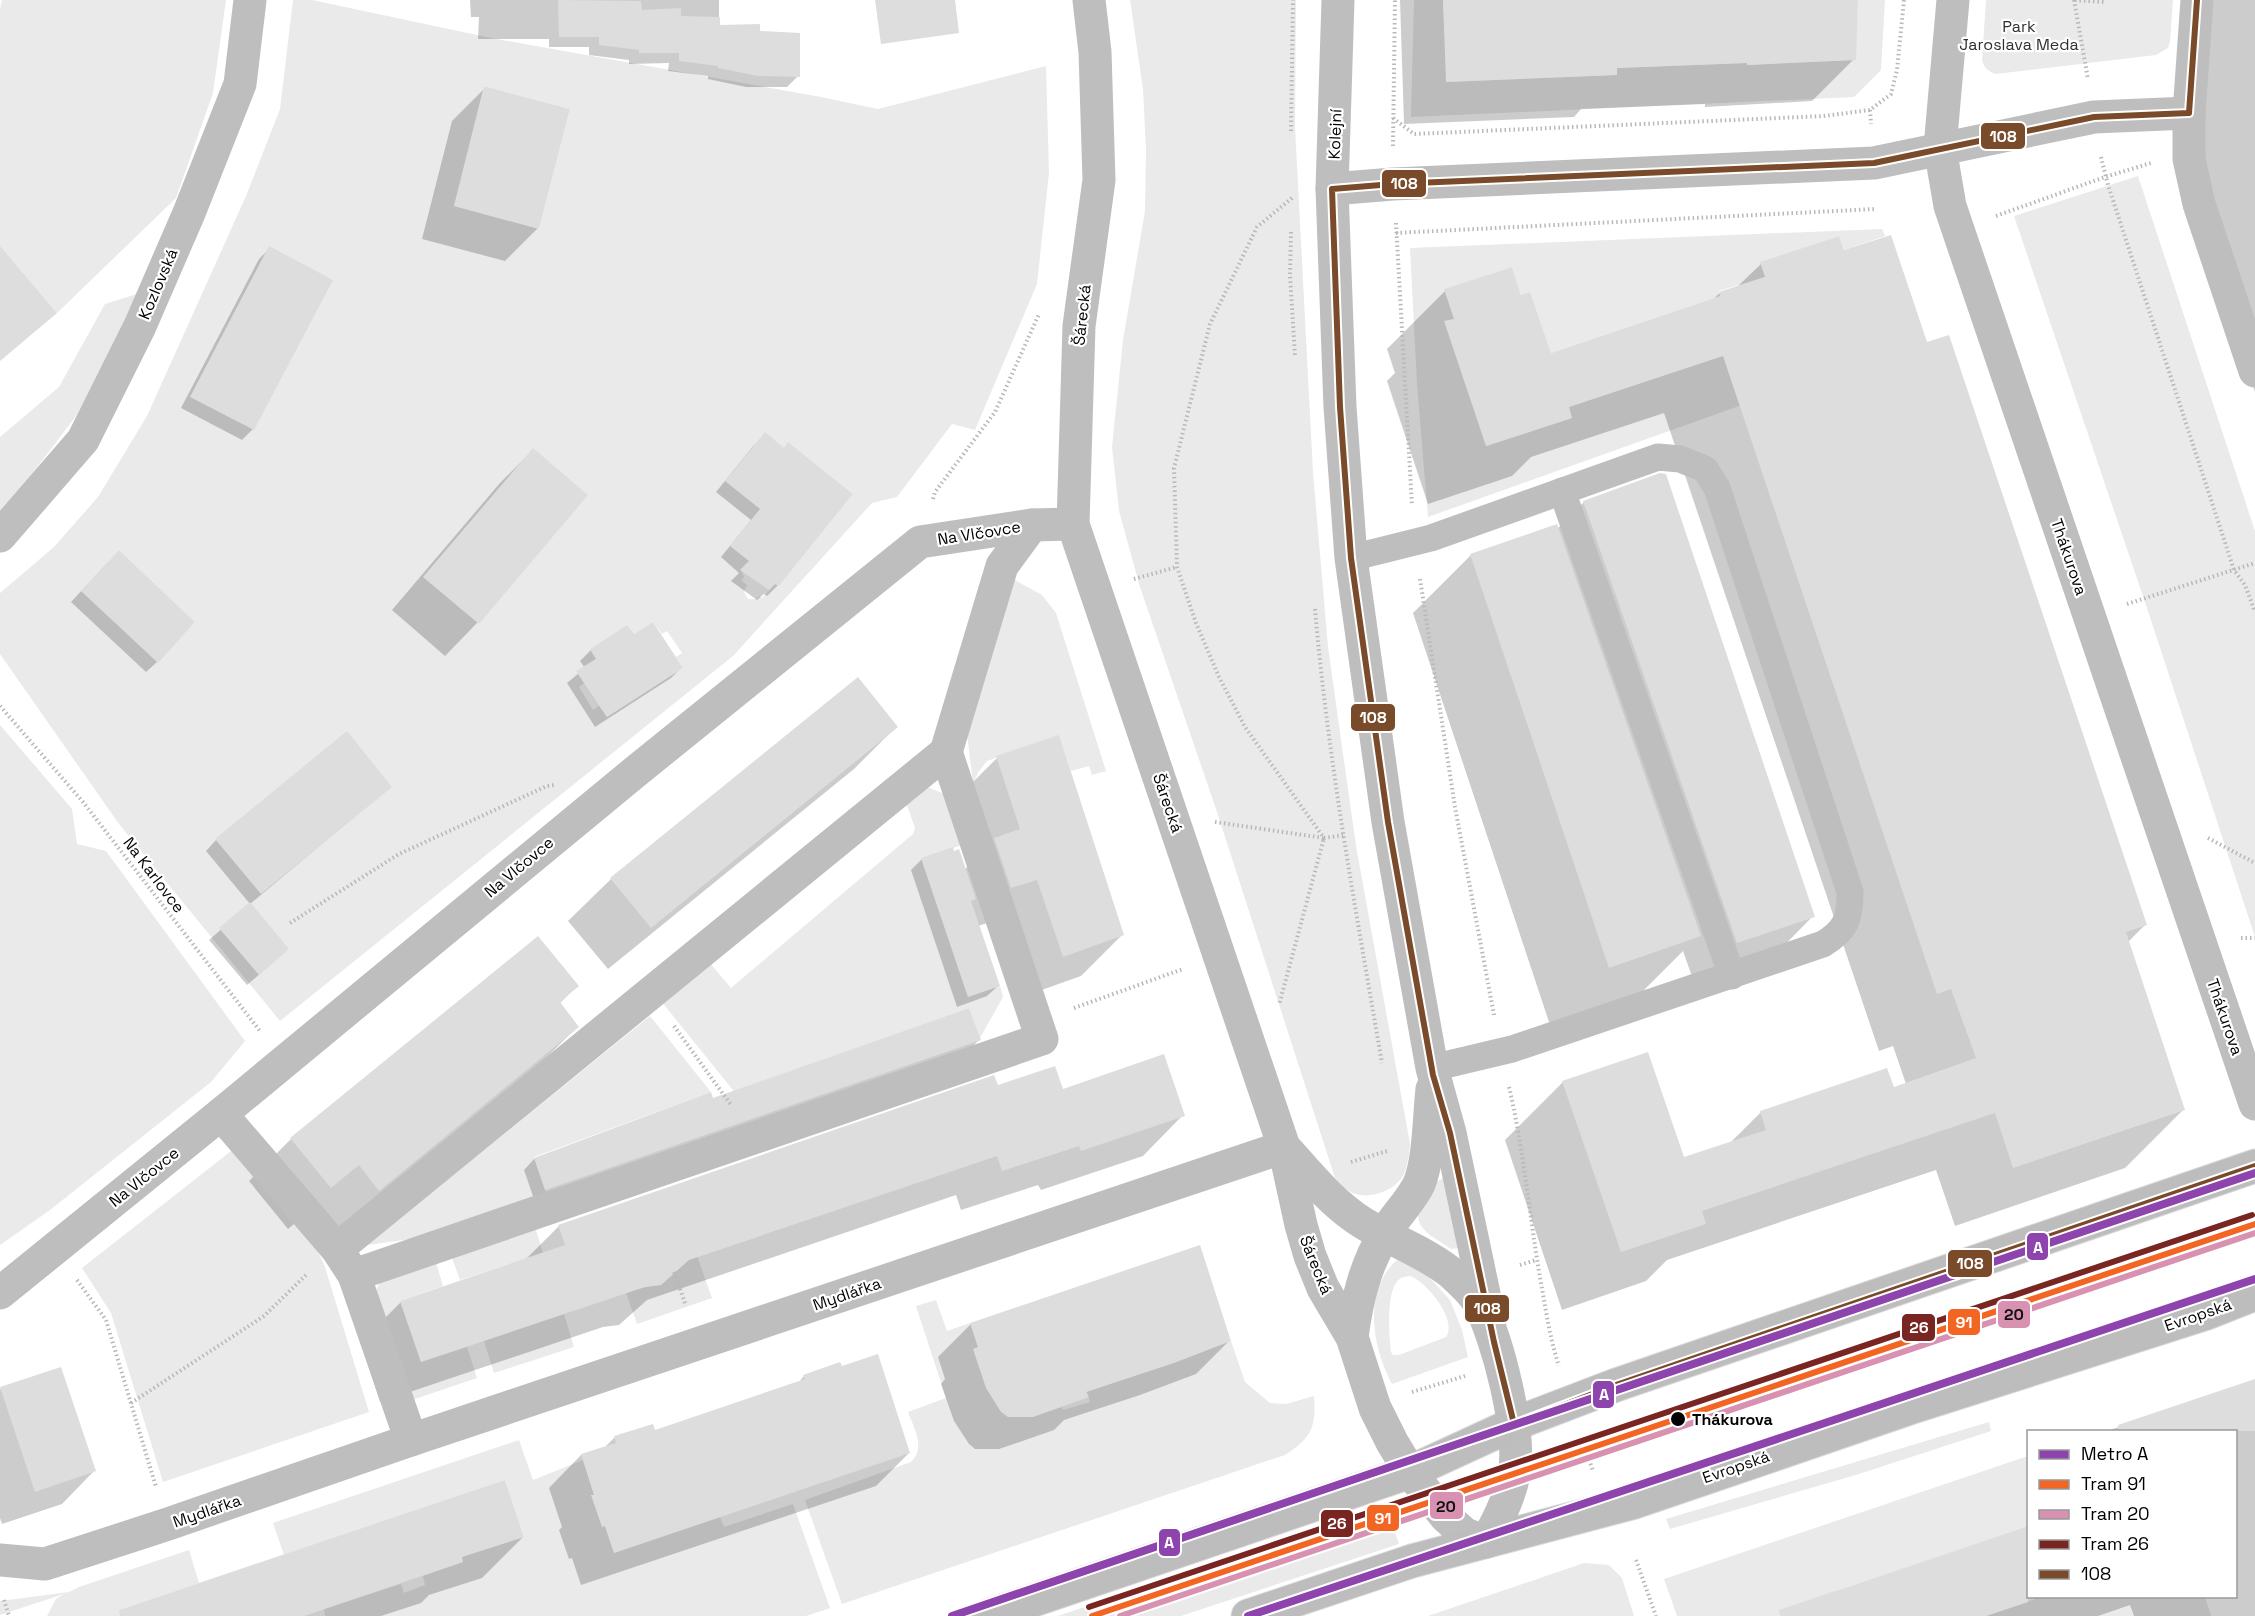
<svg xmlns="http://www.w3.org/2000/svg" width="2255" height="1616" viewBox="0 0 2255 1616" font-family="'Space Grotesk',sans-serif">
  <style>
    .green { fill: #eaeaea; fill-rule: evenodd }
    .shadow { fill: #0003 }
    .building { fill: #ddd }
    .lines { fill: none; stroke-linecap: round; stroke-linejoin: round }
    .primary-casing { stroke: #dbdbdb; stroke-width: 35 }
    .path { stroke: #b8b8b8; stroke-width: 4; stroke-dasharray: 1.5 3; stroke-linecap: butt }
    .service { stroke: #bebebe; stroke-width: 27 }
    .minor { stroke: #bebebe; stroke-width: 33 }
    .tertiary { stroke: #bebebe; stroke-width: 33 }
    .primary { stroke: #bdbdbd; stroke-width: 33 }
    .bus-1-casing { stroke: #fff; stroke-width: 10 }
    .bus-1 { stroke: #7a4b2a; stroke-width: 6 }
    .tram-1-casing { stroke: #fff; stroke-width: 10 }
    .tram-2-casing { stroke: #fff; stroke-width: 10 }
    .tram-3-casing { stroke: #fff; stroke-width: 10 }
    .tram-1 { stroke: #f26522; stroke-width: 6 }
    .tram-2 { stroke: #d991b1; stroke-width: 6 }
    .tram-3 { stroke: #792522; stroke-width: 6 }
    .metro-1-casing { stroke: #fff; stroke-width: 12 }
    .metro-1 { stroke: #8e44ad; stroke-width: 8 }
    .stop-dot { fill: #000; stroke: #fff; stroke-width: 2 }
    .labels { text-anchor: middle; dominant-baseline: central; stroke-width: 4.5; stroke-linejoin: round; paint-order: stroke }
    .park-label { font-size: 16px; fill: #303030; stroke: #fff }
    .street-label { font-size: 16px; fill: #000; stroke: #fff }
    .stop-label { font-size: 16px; font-weight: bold; fill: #000; stroke: #fff; text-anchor: start }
    .line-badge { stroke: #fff; stroke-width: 2 }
    .badge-label { font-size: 16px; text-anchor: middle; font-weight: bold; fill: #fff }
    .pale-badge-label { font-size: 16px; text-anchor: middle; font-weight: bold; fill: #111 }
  </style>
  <rect width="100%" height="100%" fill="#fff"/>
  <g class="green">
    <path d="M2,0H226L213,93L176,198L57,313L11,259L0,268V9Z"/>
    <path d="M293,0H312L491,38L821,97L878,109L1046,66L1049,173L1037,284L975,430L952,424L897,497L872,503L733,656L280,1021L119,824L0,654V593L54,547L98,497L147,416L246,196L280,109ZM484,86L570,109L539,229L454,206ZM789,443L853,494L779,586L775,584L762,598L759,596L756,599H748L744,592L747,585L741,580L744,577L741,569L749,561L731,545L760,509ZM119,550L195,622L158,662L81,591ZM653,622L662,634L667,631L682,653L676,657L683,668L607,717L599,706L593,710L579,687L584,683L577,671L596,659L590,649L627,625L634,634Z"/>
    <path d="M1130,0H1296L1295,127L1313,472L1328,647L1356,846L1410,1144C1409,1154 1408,1166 1403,1176C1394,1191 1369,1200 1353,1193C1346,1190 1340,1184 1335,1178L1217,812L1140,587L1119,511L1112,447L1123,340L1145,211L1146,150L1143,89Z"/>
    <path d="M1414,0H1443L1447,82L1617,75V68L1747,63L1748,65L1855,60L1858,0H1885L1881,70L1854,97L1411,117Z"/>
    <path d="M1986,0H2173L2170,42L2168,48L2156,55L1995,74C1988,71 1984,68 1982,60Z"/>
    <path d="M2138,176L2255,531V937L2146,605L2014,216Z"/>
    <path d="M1882,229L1885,236L1844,250L1839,236L1761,262L1765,277L1719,291L1720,296L1551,353L1530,293L1521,295L1512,267L1445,289L1454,319L1445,322L1487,446L1572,418L1569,407L1738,350L1770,395L1428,517L1417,384L1410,248Z"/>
    <path d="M140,293L76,416L0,516V437L59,387L105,304Z"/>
    <path d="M1011,578L1042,595L1056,613L1106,771L1092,775L1089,766L1071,771L1059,736L987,761L979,771L973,783L967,734Z"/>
    <path d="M0,725L72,809L77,844L106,851L245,1041L211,1082L50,1210L0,1245Z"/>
    <path d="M925,786L949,796L966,844L921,858L968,997L1000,986L1003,997L980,1038L969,1008L745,1087L753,1115L657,996L705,957L731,988L913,834L915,828L903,794Z"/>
    <path d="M650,1016L711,1092L534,1157L546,1192L411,1239L367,1245Z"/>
    <path d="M235,1148L317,1249L325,1267L369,1412L163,1482L111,1313L82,1268Z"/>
    <path d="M1443,1178L1446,1179L1459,1248L1451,1249C1439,1240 1419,1232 1418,1216L1437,1182Z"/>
    <path d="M535,1227L543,1253L460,1280L451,1255Z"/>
    <path d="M696,1253L712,1298L637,1324L625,1290L661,1285Z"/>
    <path d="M435,1259L443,1286L400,1301L421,1362L467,1347L477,1378L409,1401L374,1295L380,1282Z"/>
    <path d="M1398,1259L1419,1266L1450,1300L1462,1330L1468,1357L1392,1384C1372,1347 1362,1290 1398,1259ZM1410,1276C1427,1282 1458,1320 1446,1337L1399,1355H1393L1391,1352C1389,1336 1385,1287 1401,1278C1403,1277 1408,1276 1410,1276Z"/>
    <path d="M936,1300L947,1331L970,1323L978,1347L1037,1415L1062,1407L1063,1410L1090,1402L1087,1392L1231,1341L1245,1382L1270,1403L1286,1404L1314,1396C1316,1427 1312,1438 1285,1455L842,1604L805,1500L911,1462C926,1448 914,1428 908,1412L946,1398L916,1306Z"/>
    <path d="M564,1314L574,1347L494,1373L484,1341Z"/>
    <path d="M1989,1422L1991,1431L1859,1474L1670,1529L1666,1519Z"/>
    <path d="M519,1440L533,1480L583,1460L594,1495L592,1496L602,1527L605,1526L614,1553L720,1517L724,1527L793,1504L830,1608L806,1616H325L324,1609L401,1584L404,1593L425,1585L423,1576L463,1562L443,1502L284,1555L273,1523ZM505,1480L524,1537L483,1550L471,1514L474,1491Z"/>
    <path d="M2028,1456V1526L1835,1591V1594L1805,1616H1677L1664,1579Z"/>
    <path d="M1385,1504L1399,1544L1181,1616H1058Z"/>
    <path d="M189,1550L199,1583L122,1609L124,1616H47L56,1599L64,1594L0,1615V1601L69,1592L79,1587Z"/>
    <path d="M1584,1563L1609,1565L1622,1578L1634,1616H1428Z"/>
    <path d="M2044,1596L2205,1597L2211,1616H1986Z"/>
  </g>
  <g class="shadow">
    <path d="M470,0H719V26L759,33L798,76L787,87H746L708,79V76L668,71L669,63L629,64V60L589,55V47H549V39H478L479,17H471Z"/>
    <path d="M1400,0H1856L1854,59L1812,101L1705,107V104L1581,109L1574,117L1404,124Z"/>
    <path d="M2205,0H2255V392L2194,212Z"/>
    <path d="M485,88L538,228L505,261L422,239L452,121Z"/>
    <path d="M270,248L253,429L242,440L181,408L259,259Z"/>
    <path d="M1843,252L1926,344L2145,925L2128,942L2183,1110L2125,1168L1955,1226L1936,1170L1667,1260L1646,1281L1562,1310L1505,1140L1563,1082L1683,1159L1729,1144L1761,1112L1893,1089L1906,1084L1893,1046L1879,1051L1664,413L1531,457L1512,476L1428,504L1387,381L1395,373L1387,349L1445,291L1520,297L1550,355L1711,301L1720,293L1737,287L1761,264Z"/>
    <path d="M754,445L778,585L767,596L764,594L757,600L731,581L739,573L721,557L751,520L716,492Z"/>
    <path d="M533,450L585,495L477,623L445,656L392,610L500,483Z"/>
    <path d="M1584,502L1813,916L1771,959L1695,985L1683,951L1641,993L1550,1025L1413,613L1471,555L1557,529Z"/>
    <path d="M108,562L157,662L146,672L71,602Z"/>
    <path d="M633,636L681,668L671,678L595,727L567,683L585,668L580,661L591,650Z"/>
    <path d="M858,679L896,727L854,769L608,969L568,921L611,879Z"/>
    <path d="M997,758L1122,935L1081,976L1022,997L996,920L978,926L998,986L987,996L957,1007L911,870L922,859L964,870L975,859L956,799Z"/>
    <path d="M390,787L250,904L277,959L247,985L209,940L250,904L206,851L216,840Z"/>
    <path d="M538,938L577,986L559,1004L577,1027L535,1069L336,1232L316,1206L288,1229L249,1181L291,1139Z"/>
    <path d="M979,1040L969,1050L534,1199L524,1170L534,1159L712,1100Z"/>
    <path d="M997,1087L1183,1115L1143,1156L1041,1190L1038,1185L961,1210L956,1195L647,1300L619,1325L603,1327L380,1402L361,1342L401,1302L524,1261L559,1226Z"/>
    <path d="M971,1324L1229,1341L1196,1374L1140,1395L1064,1420L1054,1430L999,1449H975L969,1444L954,1421L941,1384L945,1379L938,1357Z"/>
    <path d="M60,1369L94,1471L62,1504L2,1524L0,1518V1389Z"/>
    <path d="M804,1376L909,1453L876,1486L581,1585L572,1558L569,1559L559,1530L562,1527L549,1488L581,1455L604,1448L615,1437L654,1432L798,1383Z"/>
    <path d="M2255,1381V1616H2134L2130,1605L2098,1616H1793L1808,1601L2028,1527V1596H2236V1432H2104Z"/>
    <path d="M523,1537L482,1578L429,1595L421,1603L381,1616H128Z"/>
  </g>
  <g class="building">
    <path d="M558,0L641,1L642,10L681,8V16L720,17V25L760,24V31L800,33V77L758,76L718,68V66L679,61V53H639V50L599,45V37H559Z"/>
    <path d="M875,0H955L959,33L881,44Z"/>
    <path d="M1443,0H1858L1856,60L1747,65V63L1617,68V75L1446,82Z"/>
    <path d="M484,86L570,109L539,229L454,206Z"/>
    <path d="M1891,235L1927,342L1949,335L2038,600L2147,925L2126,932L2185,1110L2013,1168L1995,1113L1702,1211L1706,1224L1621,1252L1562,1081L1648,1052L1684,1157L1766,1130L1760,1111L1887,1068L1894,1087L1976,1058L1951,989L1937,994L1723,356L1569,407L1572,418L1486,446L1444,321L1454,319L1444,289L1512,267L1521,295L1530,292L1551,353L1720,296L1719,292L1765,277L1760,262L1839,236L1844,250Z"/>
    <path d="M0,246L57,313L0,361Z"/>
    <path d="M269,246L333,280L254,430L190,397Z"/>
    <path d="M765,432L784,448L788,442L853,494L779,586L775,584L769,590L740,570L749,561L730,546L760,509L725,481Z"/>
    <path d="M533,448L588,495L479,624L423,577Z"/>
    <path d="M1660,473L1666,474L1815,917L1737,943L1583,501Z"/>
    <path d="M1557,524L1701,936L1609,968L1470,554Z"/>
    <path d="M119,550L195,622L158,663L81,591Z"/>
    <path d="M653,622L683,668L607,717L576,671L596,659L590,649L627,625L634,634Z"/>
    <path d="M858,677L898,727L651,928L610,878Z"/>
    <path d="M347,731L392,787L261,894L215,839Z"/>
    <path d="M1059,735L1124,935L1063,957L1037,880L1011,888L994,838L1020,829L996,756Z"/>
    <path d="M953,847L954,851L959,849L976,899L971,901L1000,986L968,997L921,858Z"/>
    <path d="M250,902L289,949L259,975L219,928Z"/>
    <path d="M538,936L579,986L560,1002L579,1027L379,1191L359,1165L331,1188L290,1138Z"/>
    <path d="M969,1008L981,1040L545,1190L534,1158L711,1092L713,1098Z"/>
    <path d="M1164,1054L1185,1116L1081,1151L1079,1146L1002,1171L997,1156L689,1260L661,1285L645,1287L421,1362L400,1301L565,1245L558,1225L994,1075L998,1085L1055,1066L1063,1089Z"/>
    <path d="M1200,1245L1231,1341L1174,1363L1086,1392L1089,1397L1033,1417H1008L1001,1412L986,1388L973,1349L978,1347L970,1323Z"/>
    <path d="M878,1354L910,1453L614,1553L605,1526L602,1527L591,1495H594L581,1454L616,1443L614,1436L653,1424L655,1430L805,1379L803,1375L840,1362L842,1366Z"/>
    <path d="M61,1367L96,1471L35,1492L0,1387Z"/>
    <path d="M2255,1379V1431H2119L2118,1425Z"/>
    <path d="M505,1480L524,1537L462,1557L463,1562L304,1616H120L119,1610Z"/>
    <path d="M2028,1526V1602L1986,1616H1780L1779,1610Z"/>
  </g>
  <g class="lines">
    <g class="primary-casing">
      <g id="primary">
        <path d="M987,1616L1410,1472L1514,1424L1616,1385L2255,1166"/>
        <path d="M1248,1616L1412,1561L1635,1502L1913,1407L2207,1313L2255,1294"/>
      </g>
    </g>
    <g class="path">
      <path d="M2074,0L2088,79"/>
      <path d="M2075,0L2104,2V0"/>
      <path d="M1870,110L1871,124"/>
      <path d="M1393,118L1414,134L1824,116L1870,110L1891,94L1897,70L1904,0"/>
      <path d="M1291,131L1293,0"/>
      <path d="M1393,146L1395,0"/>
      <path d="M2101,157L2108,185L2234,570L2245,585L2255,612"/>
      <path d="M1292,198L1257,227L1210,324L1174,468L1177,567L1196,623L1219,677L1245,727L1324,838L1344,835"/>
      <path d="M1996,216L2105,177L2151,163"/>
      <path d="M1396,223L1412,506"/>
      <path d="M1291,232L1290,275L1295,356"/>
      <path d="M1396,233L1875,209"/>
      <path d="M933,499L935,492L995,412L1039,314"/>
      <path d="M1134,579L1177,567"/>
      <path d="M1420,579L1455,807L1494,1015"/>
      <path d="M2127,604L2255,563"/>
      <path d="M1315,609C1328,761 1356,912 1382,1063"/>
      <path d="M0,706L83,802L260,1031"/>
      <path d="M1215,822L1324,838L1279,1005"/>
      <path d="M2208,838L2255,863"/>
      <path d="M290,923L399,854L547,786L554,785"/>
      <path d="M2241,938H2255"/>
      <path d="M1074,1008L1183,969"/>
      <path d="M674,1026L731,1105"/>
      <path d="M1509,1087C1525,1155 1530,1225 1543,1294C1547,1318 1551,1342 1559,1366"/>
      <path d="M1351,1162L1387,1151"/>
      <path d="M1520,1265L1536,1260"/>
      <path d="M674,1272L686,1306"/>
      <path d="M77,1280L106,1320L156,1487"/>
      <path d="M1412,1392L1465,1376"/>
      <path d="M131,1403L264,1316L306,1275"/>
      <path d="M1582,1438L1593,1471"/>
      <path d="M1636,1560L1656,1616"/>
      <path d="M4,1600L9,1616"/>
    </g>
    <g class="service">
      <path d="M1562,491L1732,976"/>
      <path d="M1351,558L1431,538L1658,457L1680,459L1705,469L1717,488L1850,892C1850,919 1846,930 1823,944L1512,1049L1432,1068"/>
    </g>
    <g class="minor">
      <path d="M1338,0L1332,189L1340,407L1351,558L1388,822L1432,1068L1450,1133L1490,1322"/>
      <path d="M1953,0L1940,148L1950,206L2255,1104"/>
      <path d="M2197,0L2189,113V159L2199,204L2255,371"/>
      <path d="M1332,189L1393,184L1874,163L2094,117L2189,113"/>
      <path d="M0,536L83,440L140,326L189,213L240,84L250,0"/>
      <path d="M221,1114L337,1249L354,1275L411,1440"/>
      <path d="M337,1249L946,752L1002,566L1032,525"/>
      <path d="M354,1275L1042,1039L946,752"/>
      <path d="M0,1293L221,1114L635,772L920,542L1032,525L1073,524"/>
      <path d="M1352,1337C1357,1300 1365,1265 1385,1233C1395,1216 1411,1201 1419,1184C1429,1161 1429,1115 1432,1089"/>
      <path d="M0,1560L45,1564L168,1524L411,1440L1284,1147"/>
    </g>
    <path class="tertiary" d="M1089,0L1095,52L1099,180L1079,326L1073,524L1284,1147L1301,1225L1310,1256L1323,1288L1352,1337L1375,1408L1392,1442L1410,1472L1446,1517L1465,1534L1486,1542C1498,1521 1509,1499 1514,1475C1522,1434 1498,1338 1478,1302C1472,1292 1459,1280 1450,1272C1423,1251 1391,1240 1363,1223C1331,1203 1309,1174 1284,1147"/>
    <use href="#primary" class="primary"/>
    <g class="bus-1-casing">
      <path id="bus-1" d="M2197,0L2189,113L2094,117L1874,163L1393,184L1332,189L1340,407L1351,558L1388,822L1433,1075L1450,1133L1494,1342L1514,1424L1616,1385L2255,1166"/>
    </g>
    <use href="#bus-1" class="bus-1"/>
    <g class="tram-1-casing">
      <path id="tram-1" d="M1092,1616L2255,1224"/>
    </g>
    <g class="tram-2-casing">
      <path id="tram-2" d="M1120,1616L2255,1233"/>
    </g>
    <g class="tram-3-casing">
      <path id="tram-3" d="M1089,1607L2252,1215"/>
    </g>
    <use href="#tram-1" class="tram-1"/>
    <use href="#tram-2" class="tram-2"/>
    <use href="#tram-3" class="tram-3"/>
    <g class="metro-1-casing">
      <g id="metro-1">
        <path d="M952,1616L2255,1173"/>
        <path d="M1248,1616L2255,1279"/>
      </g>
    </g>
    <use href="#metro-1" class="metro-1"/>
  </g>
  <circle class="stop-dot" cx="1678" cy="1419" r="8"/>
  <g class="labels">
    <g class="park-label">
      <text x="2019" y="26">Park<tspan x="2019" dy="18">Jaroslava Meda</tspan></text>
    </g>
    <g class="street-label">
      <text transform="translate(1335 134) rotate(-88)">Kolejní</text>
      <text transform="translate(158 284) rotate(-67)">Kozlovská</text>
      <text transform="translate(1082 315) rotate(-84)">Šárecká</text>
      <text transform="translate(979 533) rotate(-9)">Na Vlčovce</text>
      <text transform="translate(2069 557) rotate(71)">Thákurova</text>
      <text transform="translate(1168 803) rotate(71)">Šárecká</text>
      <text transform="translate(519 867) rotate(-40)">Na Vlčovce</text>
      <text transform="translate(154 875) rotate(53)">Na Karlovce</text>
      <text transform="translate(2225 1017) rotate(71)">Thákurova</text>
      <text transform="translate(144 1177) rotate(-39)">Na Vlčovce</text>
      <text transform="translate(1316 1265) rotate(68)">Šárecká</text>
      <text transform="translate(847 1294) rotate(-19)">Mydlářka</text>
      <text transform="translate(2198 1315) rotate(-19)">Evropská</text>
      <text transform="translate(1736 1467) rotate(-19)">Evropská</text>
      <text transform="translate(207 1511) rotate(-19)">Mydlářka</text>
    </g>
    <g class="stop-label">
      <text x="1692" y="1419">Thákurova</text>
    </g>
  </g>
  <g class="line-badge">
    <rect x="1980" y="122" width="46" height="28" rx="6" fill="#7a4b2a"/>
    <rect x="1381" y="169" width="46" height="29" rx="6" fill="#7a4b2a"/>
    <rect x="1350" y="703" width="46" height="29" rx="6" fill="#7a4b2a"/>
    <rect x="2026" y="1232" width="23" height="29" rx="6" fill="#8e44ad"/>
    <rect x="1947" y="1249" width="46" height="29" rx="6" fill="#7a4b2a"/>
    <rect x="1464" y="1294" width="46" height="29" rx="6" fill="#7a4b2a"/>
    <rect x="1997" y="1300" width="34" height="29" rx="6" fill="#d991b1"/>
    <rect x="1947" y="1308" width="34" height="28" rx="6" fill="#f26522"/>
    <rect x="1901" y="1313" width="35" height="29" rx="6" fill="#792522"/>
    <rect x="1592" y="1380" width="23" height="29" rx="6" fill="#8e44ad"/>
    <rect x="1429" y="1491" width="35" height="29" rx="6" fill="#d991b1"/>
    <rect x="1366" y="1504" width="34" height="28" rx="6" fill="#f26522"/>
    <rect x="1320" y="1509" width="34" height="29" rx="6" fill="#792522"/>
    <rect x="1158" y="1528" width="23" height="29" rx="6" fill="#8e44ad"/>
  </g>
  <g class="badge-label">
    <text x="2003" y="142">108</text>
    <text x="1404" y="189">108</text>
    <text x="1373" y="723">108</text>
    <text x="2038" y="1253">A</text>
    <text x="1970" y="1269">108</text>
    <text x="1487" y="1314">108</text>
    <text x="1964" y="1328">91</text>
    <text x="1919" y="1333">26</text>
    <text x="1604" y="1400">A</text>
    <text x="1383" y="1524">91</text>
    <text x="1337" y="1529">26</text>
    <text x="1169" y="1548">A</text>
  </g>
  <g class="pale-badge-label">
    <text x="2014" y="1320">20</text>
    <text x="1446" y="1512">20</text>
  </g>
  <rect x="2027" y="1430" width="210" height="168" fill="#ffffff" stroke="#999999" stroke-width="1.5"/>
  <rect x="2039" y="1450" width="30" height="9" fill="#8e44ad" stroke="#999999" stroke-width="1.5"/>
  <text x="2081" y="1460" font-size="18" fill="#000000">Metro A</text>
  <rect x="2039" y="1480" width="30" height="9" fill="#f26522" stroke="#999999" stroke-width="1.5"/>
  <text x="2081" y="1490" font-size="18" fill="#000000">Tram 91</text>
  <rect x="2039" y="1510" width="30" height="9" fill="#d991b1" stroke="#999999" stroke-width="1.5"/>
  <text x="2081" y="1520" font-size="18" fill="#000000">Tram 20</text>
  <rect x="2039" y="1540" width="30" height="9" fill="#792522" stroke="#999999" stroke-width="1.5"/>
  <text x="2081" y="1550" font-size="18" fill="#000000">Tram 26</text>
  <rect x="2039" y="1570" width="30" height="9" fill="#7a4b2a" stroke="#999999" stroke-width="1.5"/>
  <text x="2081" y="1580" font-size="18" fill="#000000">108</text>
</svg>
